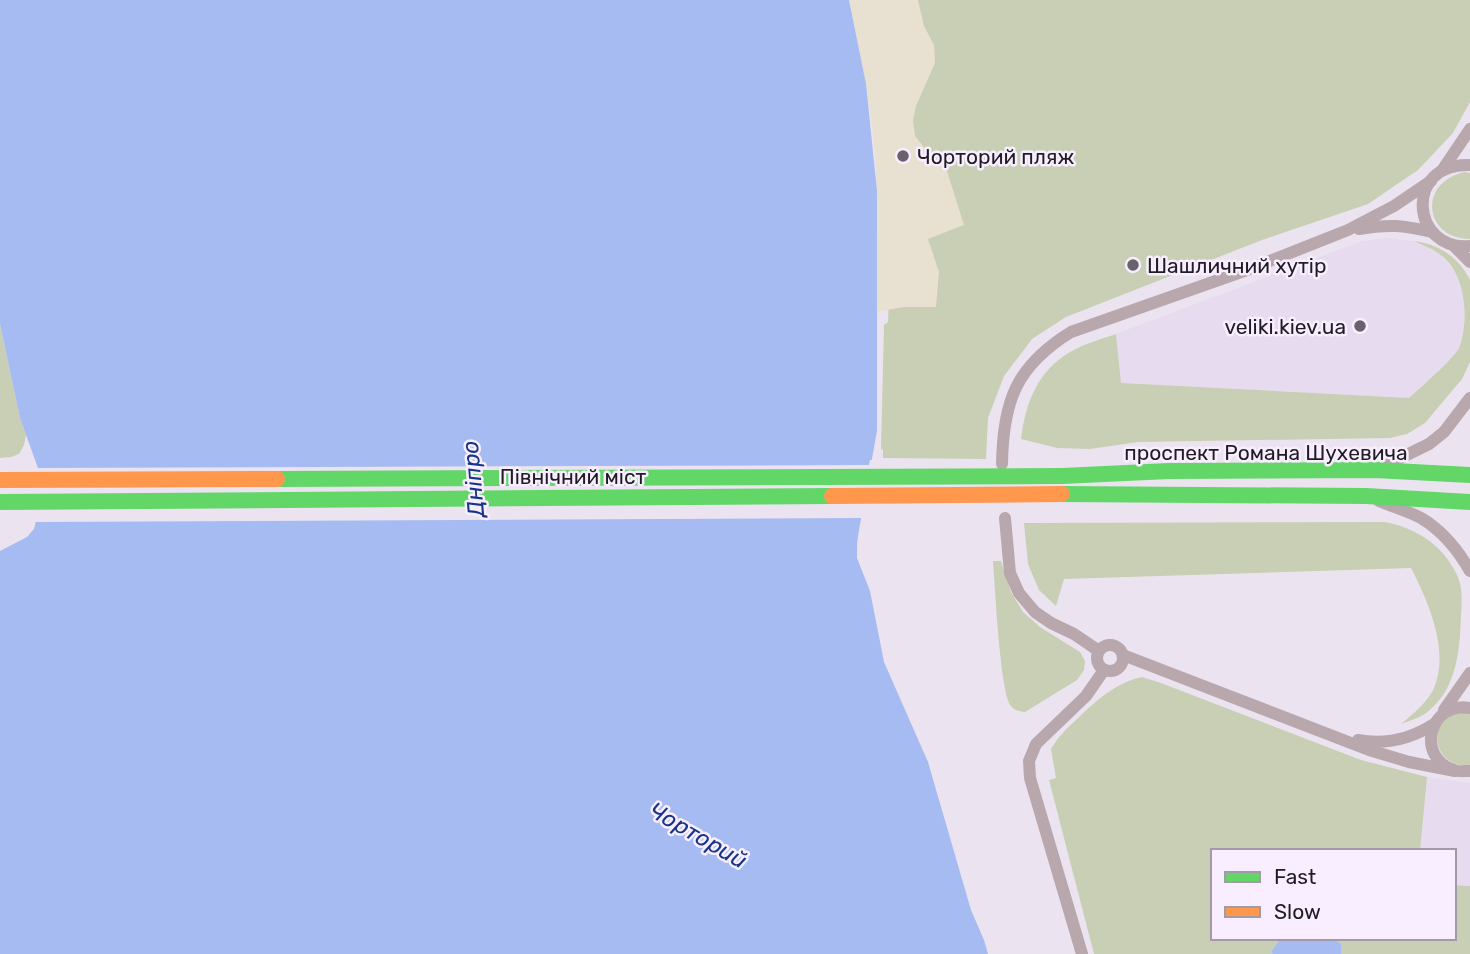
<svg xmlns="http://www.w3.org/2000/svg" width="1470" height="954" viewBox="0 0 1470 954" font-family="Rubik,sans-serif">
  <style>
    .built { fill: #e7dbef }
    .green { fill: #c8cfb4 }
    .sand { fill: #e8e0d1 }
    .water { fill: #a5bbf2 }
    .pier { fill: #ebe4f0 }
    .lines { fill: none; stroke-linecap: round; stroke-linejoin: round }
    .street { stroke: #b8a7ad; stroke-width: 12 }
    .fast { stroke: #63d668; stroke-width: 16 }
    .fast-bridge { stroke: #63d668; stroke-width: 16 }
    .slow-bridge { stroke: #ff974d; stroke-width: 16 }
    .poi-dot { fill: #67626b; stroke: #f8eeff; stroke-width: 2.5 }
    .labels { text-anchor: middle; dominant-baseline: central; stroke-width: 5; stroke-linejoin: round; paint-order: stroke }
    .poi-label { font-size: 21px; fill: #201c23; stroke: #f8eeff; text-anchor: start }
    .street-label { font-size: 21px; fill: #201c23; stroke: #f8eeff }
    .water-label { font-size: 23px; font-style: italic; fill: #153588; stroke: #f8eeff }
  </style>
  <rect width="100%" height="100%" fill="#ebe4f0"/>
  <g class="built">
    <path d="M1388,238L1414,241L1440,253L1456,274L1465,296V321L1459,350L1409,398L1121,383L1116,334L1362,241Z"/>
    <path d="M1427,777L1470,783V886L1454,885V851H1420Z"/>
  </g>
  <g class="green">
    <path d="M883,0H1470V102L1453,133L1418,170L1368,204L1262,240L1066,317L1032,339L1004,376L988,418L986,459L883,458V450L881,449L884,325L888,322L896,117Z"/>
    <path d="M1465,172L1470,173V239C1424,239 1417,182 1465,172Z"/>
    <path d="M1414,241C1438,244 1459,257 1470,280V362L1462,379L1425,423L1407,434L1390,438L1138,442L1090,449L1057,448L1021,439C1026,402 1037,372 1070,352C1084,344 1101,339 1116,334L1121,383L1409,398C1419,389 1455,357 1459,348C1470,319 1466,271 1438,253C1431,248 1422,245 1414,241Z"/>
    <path d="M0,324L20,418L26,435L24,445L19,454L11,457L0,458Z"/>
    <path d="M1384,522C1414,527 1442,544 1456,573C1463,586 1462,601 1461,615C1460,650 1457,690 1426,713C1419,718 1409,721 1401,724C1414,713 1427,703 1434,688C1450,651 1428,601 1411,568L1064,579L1056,606L1039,590L1028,564L1024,523Z"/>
    <path d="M993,561H1001L1011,592L1023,612L1040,627L1080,652L1085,661L1084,670L1077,680L1025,712C1020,711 1015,711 1011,706C1000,693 995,585 993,561Z"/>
    <path d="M1142,677L1161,683L1361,760L1427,777L1420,851H1213V938H1454V885L1470,886V954H1094L1049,780L1056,778L1051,749C1058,737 1067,728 1077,719C1097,700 1115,683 1142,677Z"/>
    <path d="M1466,713L1470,714V765C1436,770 1424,725 1455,714C1459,713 1463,713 1466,713Z"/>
  </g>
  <path class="sand" d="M849,0H918L924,26L934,45L935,63L916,106L913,120L915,136L935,161L946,168L964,225L928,239L939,272L936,307H904L876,312C876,272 878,232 877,193C876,128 862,64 849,0Z"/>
  <g class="water">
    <path d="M0,0H849L866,84L877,191V431L859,530L857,544V558L870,591L884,662L928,762L971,910L984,940L988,954H0V551L27,537L34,529L40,505L39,471L20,418L0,324Z"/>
    <path d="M1281,938H1331L1341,944V954H1273L1271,952Z"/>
  </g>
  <path class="pier" d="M870,460H875L864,518L32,522L37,505L34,468L869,465Z"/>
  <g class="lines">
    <g class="street">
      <path d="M1470,165C1403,162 1411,252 1470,246"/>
      <path d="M1443,169L1470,129"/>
      <path d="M1359,229C1388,224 1403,225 1432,232"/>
      <path d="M1454,246L1470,262"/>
      <path d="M1002,464C1003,401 1016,366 1071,332L1247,270L1348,230L1394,206L1431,181"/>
      <path d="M1378,469L1429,444L1444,432L1470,398"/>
      <path d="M1379,501C1393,507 1408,511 1421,518C1443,531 1458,550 1470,571"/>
      <path d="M1005,518L1010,573L1019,593L1035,612L1051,623L1074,634L1099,651"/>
      <circle cx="1110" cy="658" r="13"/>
      <path d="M1123,655L1369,750L1409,762L1455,771"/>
      <path d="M1470,708C1429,701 1415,757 1454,770C1458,772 1465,771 1470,771"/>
      <path d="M1444,710L1470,673"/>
      <path d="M1358,740C1386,745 1411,739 1434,724"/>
      <path d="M1082,954L1030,778L1029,761L1036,744L1086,696L1104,670"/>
    </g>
    <g class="fast">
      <path d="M1062,476L1169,471L1375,470L1470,475"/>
      <path d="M1062,494L1366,496L1470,502"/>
    </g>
    <g class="fast-bridge">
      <path d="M277,479L1062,476"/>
      <path d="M0,502L832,496"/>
    </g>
    <g class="slow-bridge">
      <path d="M0,480L277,479"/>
      <path d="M832,496L1062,494"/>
    </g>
  </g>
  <g class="poi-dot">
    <circle cx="903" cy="156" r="7"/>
    <circle cx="1133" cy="265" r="7"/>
    <circle cx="1360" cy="326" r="7"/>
  </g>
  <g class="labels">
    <g class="poi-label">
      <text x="917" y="156">Чорторий пляж</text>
      <text x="1147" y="265">Шашличний хутір</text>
      <text x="1346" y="326" text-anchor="end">veliki.kiev.ua</text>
    </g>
    <g class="street-label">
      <text x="1266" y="452">проспект Романа Шухевича</text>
      <text x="573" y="476">Північний міст</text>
    </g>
    <g class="water-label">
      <text transform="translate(473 479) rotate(-95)">Дніпро</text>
      <text transform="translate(698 835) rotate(30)">Чорторий</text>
    </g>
  </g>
  <rect x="1211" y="849" width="245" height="91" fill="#f8eeff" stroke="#a29aa7" stroke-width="2"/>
  <rect x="1225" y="872" width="35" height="10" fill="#63d668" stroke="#a29aa7" stroke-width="2"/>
  <text x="1274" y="884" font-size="21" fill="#201c23">Fast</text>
  <rect x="1225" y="907" width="35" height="10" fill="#ff974d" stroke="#a29aa7" stroke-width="2"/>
  <text x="1274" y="919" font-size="21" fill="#201c23">Slow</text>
</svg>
